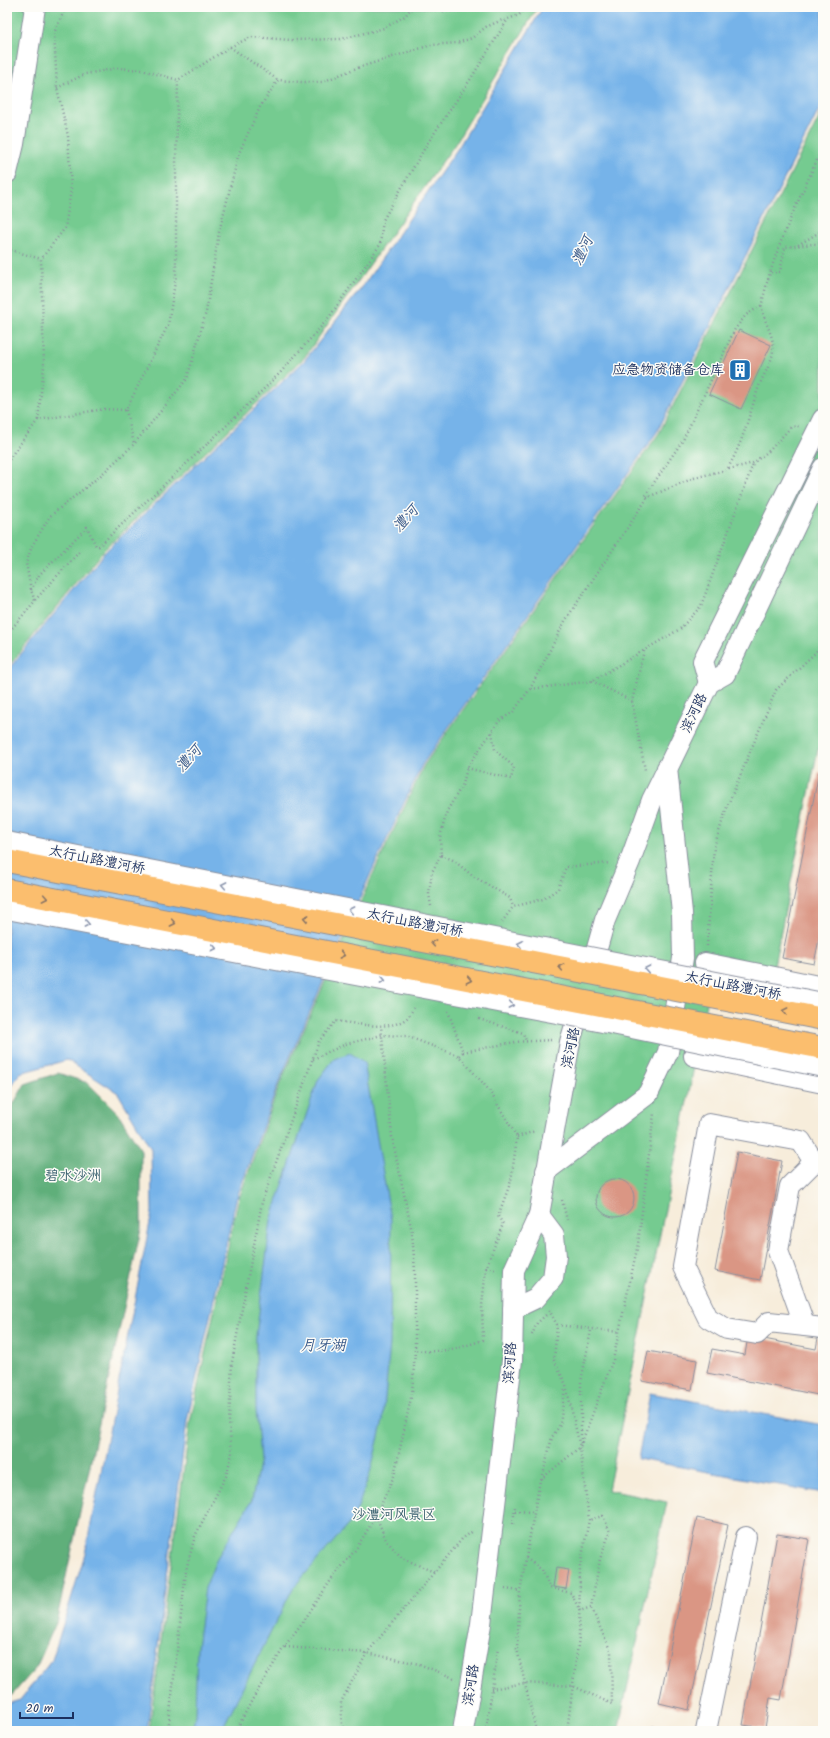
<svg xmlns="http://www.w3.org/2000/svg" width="830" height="1738" viewBox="0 0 830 1738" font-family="Kalam,'LXGW WenKai TC',sans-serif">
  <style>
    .green { fill: #74cb90; stroke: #487d77 }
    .forest { fill: #5faf7a; stroke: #3d6f6c }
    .water { fill: #76b3e9; stroke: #4871a4 }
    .building { fill: #da9684 }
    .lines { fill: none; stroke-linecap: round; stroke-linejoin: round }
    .minor-casing { stroke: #898e9c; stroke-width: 22 }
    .path { stroke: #898e9c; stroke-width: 2.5; stroke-dasharray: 1 3; stroke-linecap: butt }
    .minor { stroke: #fff; stroke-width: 20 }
    .minor-bridge-casing { stroke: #898e9c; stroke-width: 22; stroke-linecap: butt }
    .major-bridge-casing { stroke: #898e9c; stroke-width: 24; stroke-linecap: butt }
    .minor-bridge { stroke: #fff; stroke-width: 20 }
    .major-bridge { stroke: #fbbe6e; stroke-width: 22 }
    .oneway { stroke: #8d97ae }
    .oneway2 { stroke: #8b7666 }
    .labels { text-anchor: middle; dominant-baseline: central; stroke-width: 3; stroke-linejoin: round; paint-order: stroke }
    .poi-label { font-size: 14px; fill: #1b2f5e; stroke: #fdfcf7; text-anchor: end }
    .street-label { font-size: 14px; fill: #1b2f5e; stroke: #fdfcf7 }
    .park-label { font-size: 14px; fill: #365e6d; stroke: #fdfcf7 }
    .water-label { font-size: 15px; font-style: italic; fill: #365788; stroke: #fdfcf7 }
  </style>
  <rect width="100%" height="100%" fill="#fdfcf7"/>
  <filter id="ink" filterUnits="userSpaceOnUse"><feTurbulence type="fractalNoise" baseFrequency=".025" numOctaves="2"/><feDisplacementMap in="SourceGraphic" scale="8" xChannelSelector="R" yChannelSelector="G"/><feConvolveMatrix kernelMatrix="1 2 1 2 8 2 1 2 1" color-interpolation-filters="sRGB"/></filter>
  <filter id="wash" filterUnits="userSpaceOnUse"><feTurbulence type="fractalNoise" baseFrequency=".012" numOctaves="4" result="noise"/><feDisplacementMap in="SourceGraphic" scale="16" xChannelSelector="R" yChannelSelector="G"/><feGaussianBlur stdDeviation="0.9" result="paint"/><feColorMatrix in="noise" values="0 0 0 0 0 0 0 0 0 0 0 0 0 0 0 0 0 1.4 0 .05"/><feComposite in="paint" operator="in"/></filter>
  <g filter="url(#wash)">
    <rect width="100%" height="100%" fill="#f7eddb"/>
    <g class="green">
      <path d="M7,7H538L455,144L304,358L104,550L7,668Z"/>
      <path d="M823,110V750L818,749L773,970L716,959L608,1490L667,1502L618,1731H149L190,1422L238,1201L280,1083L373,874L424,765L659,433Z"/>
    </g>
    <path class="forest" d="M58,1073L88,1083L118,1113L141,1150V1229L56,1623L36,1668L12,1695L7,1697V1115L25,1084Z"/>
    <g class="water">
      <path d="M543,7H823V102L657,432L422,765L371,873L279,1082L236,1200L187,1421L147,1731H7V1704L20,1700L52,1660L85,1554L152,1212L151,1149L118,1093L67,1060L20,1073L7,1093V671L106,551L304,361L363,286L458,148Z"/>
      <path d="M350,1053L364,1062L391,1220L390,1343L383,1420L370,1473L354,1518L293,1588L221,1731H192L195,1715L197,1648L205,1588L217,1558L252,1500L260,1459L256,1409V1336L271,1220L318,1080L334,1059Z"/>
      <path d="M650,1393L823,1425V1493L638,1459Z"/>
    </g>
    <g id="blocks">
      <g class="building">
        <path d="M739,330L771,345L741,409L709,394Z"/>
        <path d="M819,772L823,773V919L814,964L782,958Z"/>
        <path d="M737,1152L782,1161L760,1280L715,1271Z"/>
        <circle cx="615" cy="1198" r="19"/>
        <path d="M748,1336L816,1349L818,1338L823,1339V1396L707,1373L712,1349L745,1355Z"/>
        <path d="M648,1351L697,1360L692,1390L642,1381Z"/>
        <path d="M697,1518L728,1525L689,1710L659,1703Z"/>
        <path d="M777,1534L809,1539L781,1700L770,1698L765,1728L743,1725Z"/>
        <path d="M556,1568L569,1570L566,1589L553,1587Z"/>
        <path d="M652,1726L671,1730V1731H651Z"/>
      </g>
    </g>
  </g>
  <g filter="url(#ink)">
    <use href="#blocks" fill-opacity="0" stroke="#898e9c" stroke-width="1"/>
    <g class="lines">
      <g class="minor-casing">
        <g id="minor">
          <path d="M7,173L14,144L35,7"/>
          <path d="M709,683L703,661L823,419"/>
          <path d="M705,963L823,987"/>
          <path d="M590,973L605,920L630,861L652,800L709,683L725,674L823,468"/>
          <path d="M694,1056L823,1083"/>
          <path d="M814,1162L801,1141L709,1124L683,1267L708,1318L727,1329L757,1334L769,1322L823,1328"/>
          <path d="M546,1171L648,1094L668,1052L683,958L682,913L667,768"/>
          <path d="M513,1309L536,1298L553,1278L556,1256L554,1235L539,1215"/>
          <path d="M805,1326L778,1251L790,1186L814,1162L823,1163"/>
          <path d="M463,1731L481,1624L512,1360L514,1270L539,1215L570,1042L582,1002"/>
          <path d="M706,1731L746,1537"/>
        </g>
      </g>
      <g class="path">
        <path d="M411,9L457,12L469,7"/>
        <path d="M230,47L278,80"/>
        <path d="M57,88L85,74L118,68L142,70L178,80L230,47L251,37L292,40L342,39L384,28L405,16L412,7"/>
        <path d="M798,245L823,230"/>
        <path d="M7,249L41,259"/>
        <path d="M771,272H780L785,247L823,243"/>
        <path d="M126,410L134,444"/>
        <path d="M38,420L44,366L41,259L65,228L71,190L68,136L57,88L54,33L66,7"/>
        <path d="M7,463L14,452L38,420L104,409L126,410L168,325L176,276V163L178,80"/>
        <path d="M728,468C742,444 749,416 758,389C763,374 775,360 773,344C772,332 760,314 762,303C774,248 800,198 823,147"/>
        <path d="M648,497L645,496L683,440L735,329L746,315L762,305"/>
        <path d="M31,590L39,575L87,527L96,546H99L223,429L280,373L327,320L380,245L383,220L427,144L470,80L508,19"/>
        <path d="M35,600L80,551"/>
        <path d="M7,634L35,601L31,590L26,563L32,546L50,516L100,476L134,444L187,379L206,312L219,232L239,153L260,107L278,80L301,82H322L354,69L431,45L457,43L472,38L486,27L502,20L508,19L519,15L527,7"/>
        <path d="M644,651L632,701L645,770"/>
        <path d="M592,681L632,701"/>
        <path d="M531,689L592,681L680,629L701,606L753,464"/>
        <path d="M467,768L511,779L514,767L495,750L492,732"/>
        <path d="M441,855L453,860L473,876L510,898L513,907"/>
        <path d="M431,906L429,894L432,872L441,855L440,837L447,811L463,784L467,768L499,721L513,712L530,689L565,621L648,497L694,478L753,463L770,450L791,427L799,426"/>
        <path d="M502,922L513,907L543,899L558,889L566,867L610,863"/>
        <path d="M707,946L714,847L727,807L776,690L816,652L823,639"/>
        <path d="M448,1011L463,1052L459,1056"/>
        <path d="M479,1019L523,1033L526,1041"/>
        <path d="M463,1052L515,1042L551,1040"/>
        <path d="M313,1059L346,1044L382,1035L406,1036L459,1056L489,1090L517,1137L511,1181L498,1216L503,1224L486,1268L482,1306L483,1340C460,1348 439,1354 415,1350"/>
        <path d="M517,1137L535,1131"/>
        <path d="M562,1200L567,1220"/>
        <path d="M486,1268L495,1269"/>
        <path d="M549,1310L557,1325L554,1360L566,1385L580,1447L589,1520L580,1567L579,1637L567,1731"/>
        <path d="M557,1325L619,1332"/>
        <path d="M532,1335L537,1323L546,1315"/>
        <path d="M581,1443V1382L591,1330"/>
        <path d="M542,1479L552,1437L560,1425L565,1388"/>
        <path d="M515,1511L534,1512"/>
        <path d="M376,1516L386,1540L402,1558L434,1572"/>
        <path d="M513,1524L515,1507"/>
        <path d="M526,1558L542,1570L550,1588L571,1593L580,1611L591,1607L600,1559L610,1532L603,1516L589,1520"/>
        <path d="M505,1589L520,1591"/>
        <path d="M285,1647L367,1653L419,1664L454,1678"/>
        <path d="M491,1689L525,1683L573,1686L612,1704L611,1652L591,1607"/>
        <path d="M168,1731L186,1570L195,1536L226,1476L232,1454L229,1422L232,1362L262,1202L319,1041L336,1021C356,1023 394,1033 409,1016C411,1013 413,1009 415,1006"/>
        <path d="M236,1731L252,1700L284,1647L305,1619L331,1580L356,1549L376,1516L394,1476L412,1393L415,1350V1271L412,1232L392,1137L381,1026"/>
        <path d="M344,1731L342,1725L341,1702L367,1653L462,1539L473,1531"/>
        <path d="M486,1731L498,1648"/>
        <path d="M536,1731L517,1649L520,1591L540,1480L580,1447L613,1360L638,1244L654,1113"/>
      </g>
      <use href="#minor" class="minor"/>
      <g class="minor-bridge-casing">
        <g id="minor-bridge">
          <path d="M7,842L823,1003"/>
          <path d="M7,909L578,1017L823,1067"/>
        </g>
      </g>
      <g class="major-bridge-casing">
        <g id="major-bridge">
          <path d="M7,861L590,973L823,1019"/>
          <path d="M7,890L823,1048"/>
        </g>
      </g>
      <use href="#minor-bridge" class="minor-bridge"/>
      <use href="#major-bridge" class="major-bridge"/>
    </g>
    <defs><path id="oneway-chevron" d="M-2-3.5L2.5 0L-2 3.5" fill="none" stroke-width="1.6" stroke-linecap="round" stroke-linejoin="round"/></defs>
    <g class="oneway">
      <use href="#oneway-chevron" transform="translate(224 885) rotate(-169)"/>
      <use href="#oneway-chevron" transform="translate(351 910) rotate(-169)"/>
      <use href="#oneway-chevron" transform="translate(87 924) rotate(11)"/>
      <use href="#oneway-chevron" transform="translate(520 944) rotate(-169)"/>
      <use href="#oneway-chevron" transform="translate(214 948) rotate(11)"/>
      <use href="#oneway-chevron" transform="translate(647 969) rotate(-169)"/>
      <use href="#oneway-chevron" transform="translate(383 980) rotate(11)"/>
      <use href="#oneway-chevron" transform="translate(511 1005) rotate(11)"/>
    </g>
    <g class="oneway2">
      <use href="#oneway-chevron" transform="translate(45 898) rotate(11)"/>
      <use href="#oneway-chevron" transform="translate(306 918) rotate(-169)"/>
      <use href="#oneway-chevron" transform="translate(173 923) rotate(11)"/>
      <use href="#oneway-chevron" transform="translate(433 943) rotate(-169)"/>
      <use href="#oneway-chevron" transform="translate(342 955) rotate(11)"/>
      <use href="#oneway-chevron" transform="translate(561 967) rotate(-169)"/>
      <use href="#oneway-chevron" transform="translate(469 980) rotate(11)"/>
      <use href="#oneway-chevron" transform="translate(785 1011) rotate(-169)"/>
    </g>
  </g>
  <defs>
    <g id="building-square" transform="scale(1.15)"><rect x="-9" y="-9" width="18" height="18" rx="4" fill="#1f6fb2" stroke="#fdfcf7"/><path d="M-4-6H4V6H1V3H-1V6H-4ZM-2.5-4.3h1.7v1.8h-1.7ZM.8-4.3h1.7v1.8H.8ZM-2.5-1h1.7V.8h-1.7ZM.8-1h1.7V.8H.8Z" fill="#fff"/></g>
  </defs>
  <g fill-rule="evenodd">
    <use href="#building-square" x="740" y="370"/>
  </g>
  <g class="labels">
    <g class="poi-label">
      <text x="724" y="370">应急物资储备仓库</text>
    </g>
    <g class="street-label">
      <text transform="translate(694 713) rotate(-64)">滨河路</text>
      <text transform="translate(97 860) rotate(11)">太行山路澧河桥</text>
      <text transform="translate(415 923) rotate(11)">太行山路澧河桥</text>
      <text transform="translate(733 986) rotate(11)">太行山路澧河桥</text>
      <text transform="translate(571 1048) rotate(-78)">滨河路</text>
      <text transform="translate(510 1363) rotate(-86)">滨河路</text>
      <text transform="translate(471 1685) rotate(-81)">滨河路</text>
    </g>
    <g class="park-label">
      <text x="73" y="1176">碧水沙洲</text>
      <text x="394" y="1515">沙澧河风景区</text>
    </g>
    <g class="water-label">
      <text transform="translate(583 251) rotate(-64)">澧河</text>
      <text transform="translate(406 519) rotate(-48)">澧河</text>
      <text transform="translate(189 759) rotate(-48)">澧河</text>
      <text x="323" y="1346">月牙湖</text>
    </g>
  </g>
  <rect width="830" height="1738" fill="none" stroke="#fdfcf7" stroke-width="24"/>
  <path d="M20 1712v6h53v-6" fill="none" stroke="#1b2f5e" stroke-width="2"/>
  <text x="26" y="1712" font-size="12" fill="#1b2f5e" stroke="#fdfcf7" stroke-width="3" paint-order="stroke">20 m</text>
</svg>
